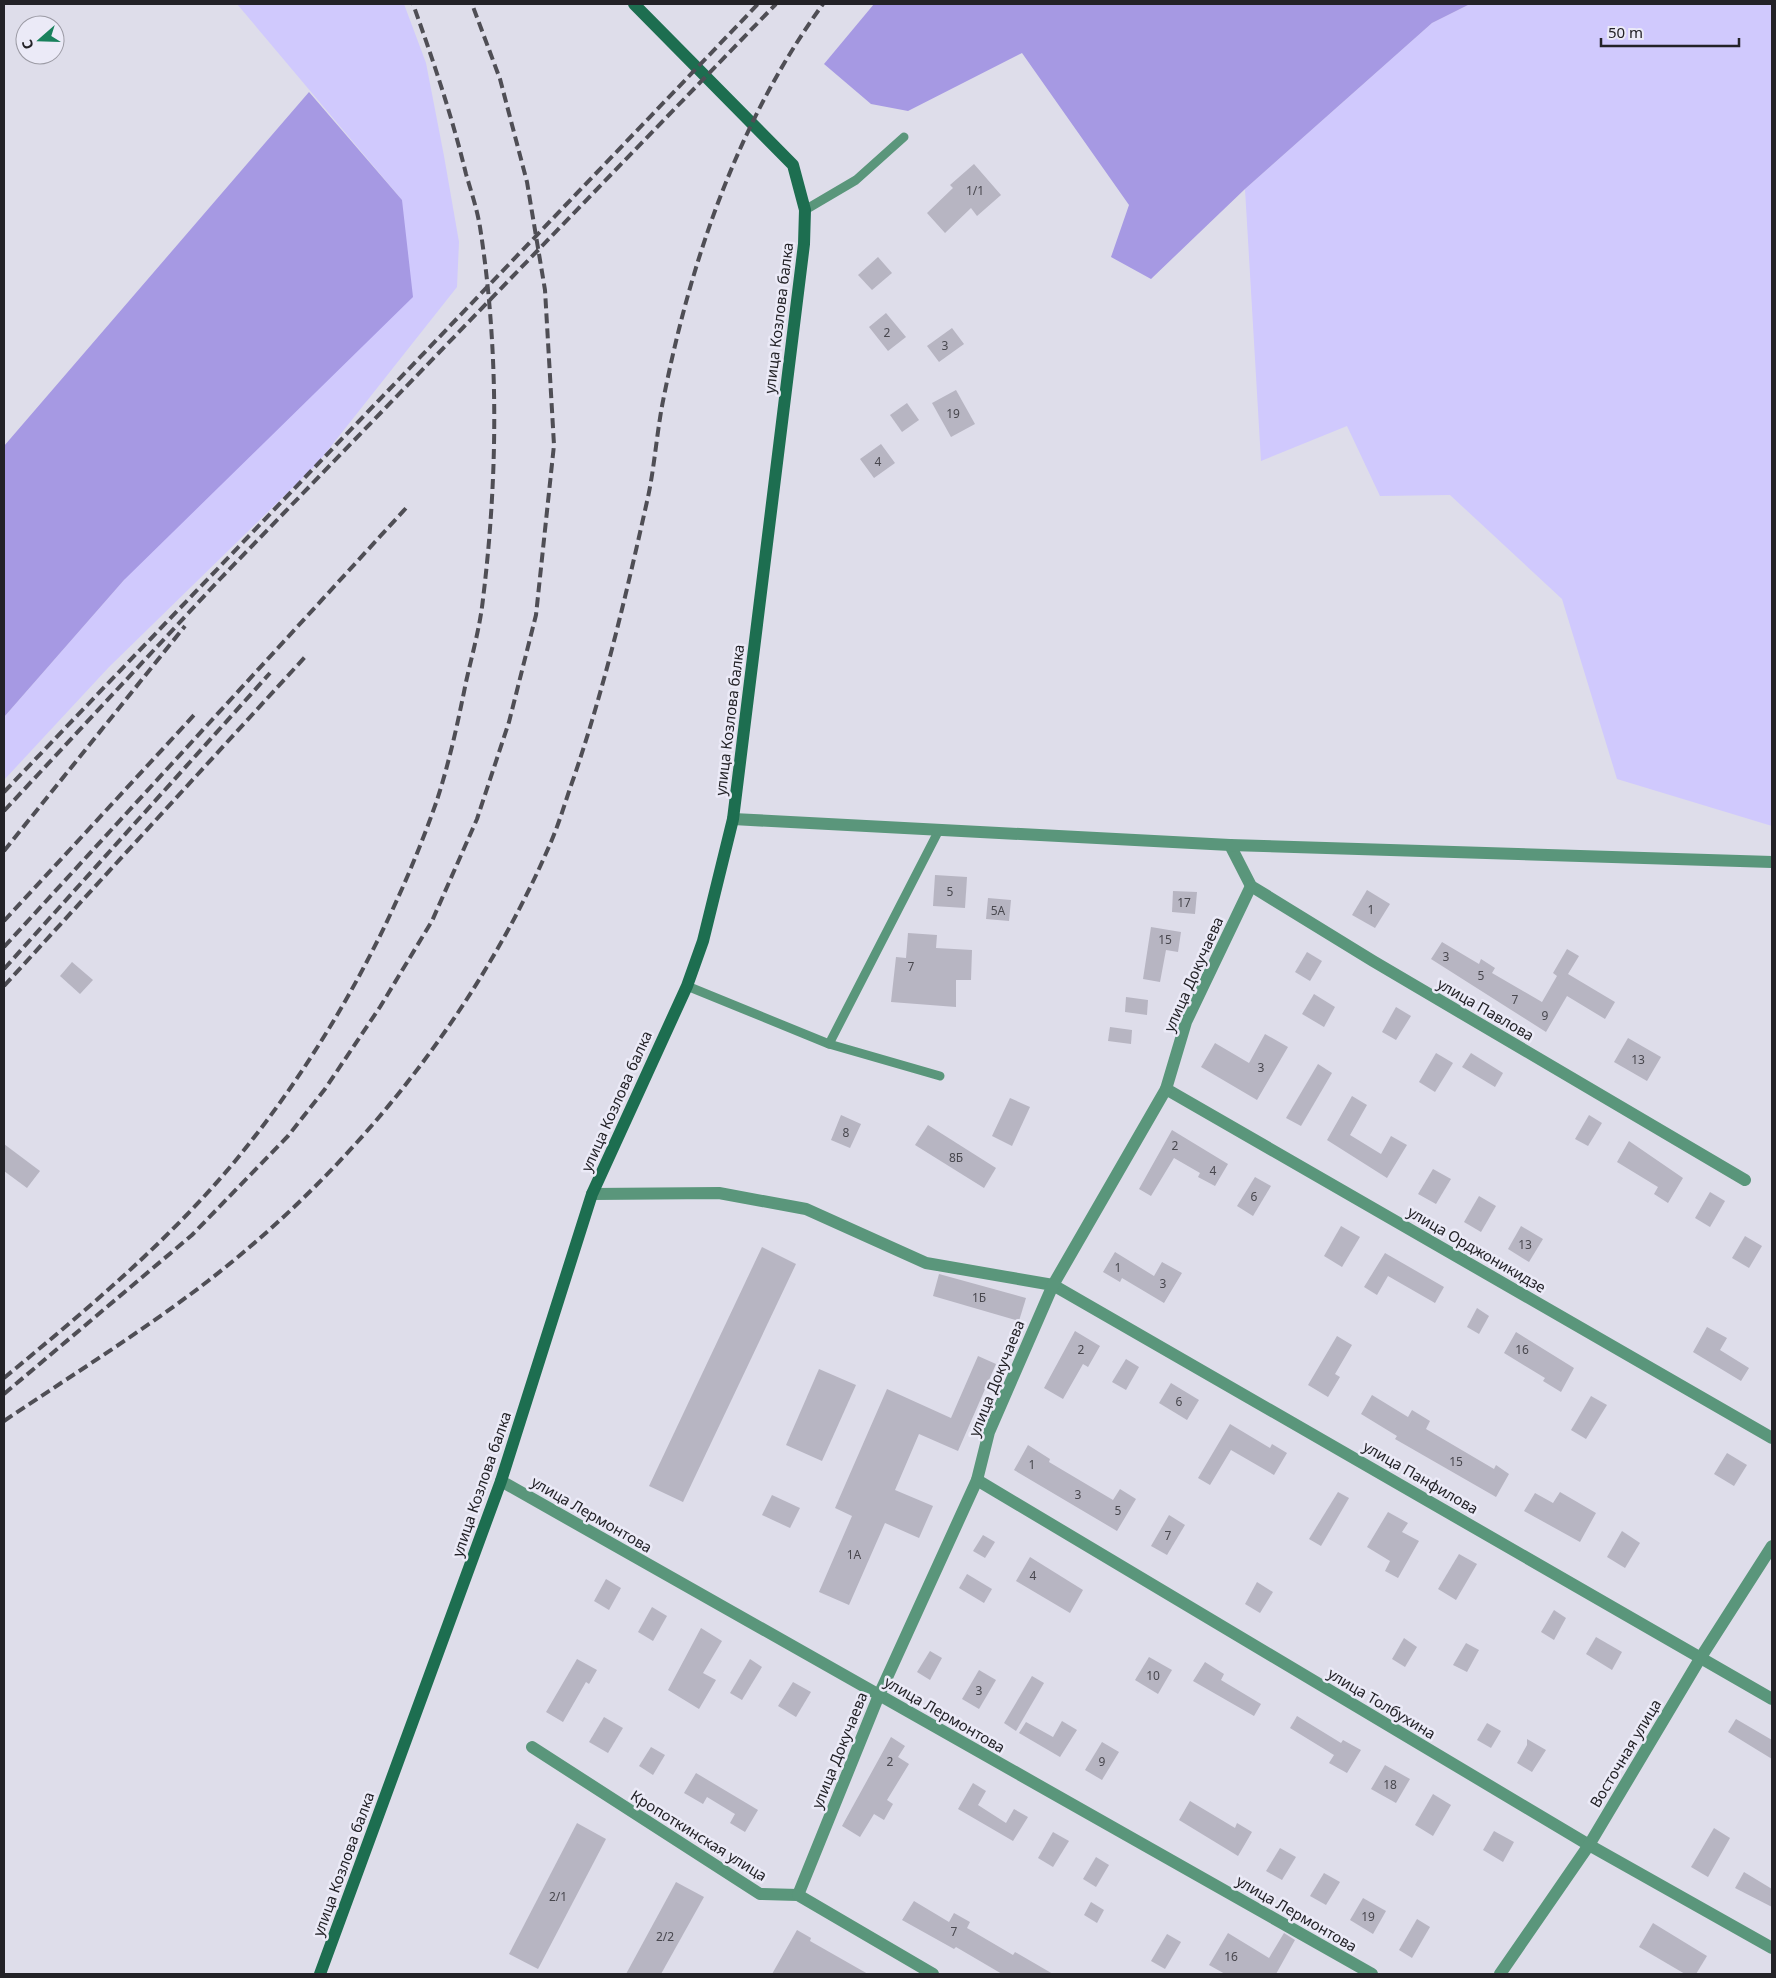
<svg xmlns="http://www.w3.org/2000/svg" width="1776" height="1978" viewBox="0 0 1776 1978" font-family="'Noto Sans',sans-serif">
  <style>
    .green { fill: #d0c9fd }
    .forest { fill: #a699e3 }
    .building { fill: #b7b5c2 }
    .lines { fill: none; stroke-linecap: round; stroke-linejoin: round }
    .service { stroke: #5a967b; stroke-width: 9 }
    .minor { stroke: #5a967b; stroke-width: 12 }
    .tertiary { stroke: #5a967b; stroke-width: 12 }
    .secondary { stroke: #1d6e50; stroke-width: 12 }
    .rail { stroke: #4f4e55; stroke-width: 4; stroke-dasharray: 10 5; stroke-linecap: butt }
    .labels { text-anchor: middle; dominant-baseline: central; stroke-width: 5; stroke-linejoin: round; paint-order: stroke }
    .number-label { font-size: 12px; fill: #48474e }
    .street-label { font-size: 15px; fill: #232227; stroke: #ebeaf7 }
  </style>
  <rect width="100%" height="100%" fill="#deddea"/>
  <g class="green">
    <path d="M237,4H404L426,63L444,156L459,242L457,287L317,464L109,667L4,780V717L124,580L402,200Z"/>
    <path d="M1470,4H1772V826L1617,779L1562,599L1450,495L1380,496L1347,426L1261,461L1245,189L1432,23Z"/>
  </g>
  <g class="forest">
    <path d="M874,4H1470L1432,23L1245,189L1151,279L1111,257L1129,205L1022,53L908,111L871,104L824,64Z"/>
    <path d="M309,92L402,200L413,297L124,580L4,717V446Z"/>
  </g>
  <g class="building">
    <path d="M974,164L1001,195L977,216L971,208L945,233L927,213L953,188L950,185Z"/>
    <path d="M878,257L892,273L872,290L858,275Z"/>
    <path d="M886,313L906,337L888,351L869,327Z"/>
    <path d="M952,328L964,344L939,362L927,346Z"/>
    <path d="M956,390L975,424L951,437L932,403Z"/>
    <path d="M907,403L919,420L902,432L890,415Z"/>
    <path d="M881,444L895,463L874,478L860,459Z"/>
    <path d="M935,875L967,877L965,908L933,906Z"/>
    <path d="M1367,890L1390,904L1375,928L1352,915Z"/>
    <path d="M1173,891L1197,892L1195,914L1172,912Z"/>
    <path d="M988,898L1011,900L1009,921L986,919Z"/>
    <path d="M1151,927L1181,932L1178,952L1166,950L1160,982L1143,979Z"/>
    <path d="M908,933L937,935L936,948L972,950L971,980H956V1007L891,1002L896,957L906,958Z"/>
    <path d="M1442,942L1479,964L1481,959L1495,968L1492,973L1542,1002L1557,976L1553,973L1567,949L1579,956L1568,974L1615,1002L1605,1019L1567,996L1546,1032L1431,959Z"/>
    <path d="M1307,952L1322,961L1310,981L1295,972Z"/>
    <path d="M72,962L93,980L80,994L60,976Z"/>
    <path d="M1314,994L1335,1007L1324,1027L1302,1014Z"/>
    <path d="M1126,997L1148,1000L1147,1015L1125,1012Z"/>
    <path d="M1396,1007L1411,1016L1396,1040L1382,1032Z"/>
    <path d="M1110,1027L1132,1030L1131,1044L1108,1041Z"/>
    <path d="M1265,1034L1288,1047L1257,1100L1201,1067L1215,1043L1249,1063Z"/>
    <path d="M1628,1038L1661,1057L1647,1081L1614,1062Z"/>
    <path d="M1436,1053L1453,1063L1435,1092L1419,1082Z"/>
    <path d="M1471,1053L1503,1073L1495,1087L1462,1067Z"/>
    <path d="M1318,1064L1332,1073L1301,1126L1286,1118Z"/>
    <path d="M1352,1096L1367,1105L1350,1135L1381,1154L1391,1136L1407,1145L1387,1178L1327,1140Z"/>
    <path d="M1010,1098L1030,1107L1012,1146L992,1136Z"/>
    <path d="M841,1115L861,1124L850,1148L831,1140Z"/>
    <path d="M1589,1115L1602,1123L1588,1146L1575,1139Z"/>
    <path d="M928,1125L996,1168L984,1188L915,1145Z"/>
    <path d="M1172,1130L1228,1164L1215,1186L1198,1177L1200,1173L1174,1158L1151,1196L1139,1189Z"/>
    <path d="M1629,1141L1683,1178L1668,1203L1654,1194L1658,1187L1617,1162Z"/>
    <path d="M4,1144L40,1171L27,1188L4,1171Z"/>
    <path d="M1433,1169L1451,1179L1436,1204L1418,1194Z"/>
    <path d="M1255,1177L1271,1186L1253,1216L1237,1206Z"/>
    <path d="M1710,1192L1725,1201L1710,1227L1695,1218Z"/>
    <path d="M1479,1196L1496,1206L1481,1232L1464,1222Z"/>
    <path d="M1341,1226L1360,1237L1342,1267L1324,1256Z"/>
    <path d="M1521,1226L1543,1239L1529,1262L1508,1249Z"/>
    <path d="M1745,1236L1762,1246L1749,1268L1732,1258Z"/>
    <path d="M762,1247L796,1264L683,1502L649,1486Z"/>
    <path d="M1115,1252L1154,1276L1162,1262L1182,1273L1164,1303L1122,1278L1120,1282L1103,1272Z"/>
    <path d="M1385,1253L1444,1287L1435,1303L1388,1276L1377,1295L1364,1287Z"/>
    <path d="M939,1274L1026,1298L1019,1321L933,1296Z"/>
    <path d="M1477,1308L1489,1316L1479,1334L1467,1327Z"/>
    <path d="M1707,1327L1727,1338L1720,1350L1749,1368L1741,1381L1693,1352Z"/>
    <path d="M1075,1331L1100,1346L1088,1367L1083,1364L1063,1399L1044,1388Z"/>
    <path d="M1516,1332L1574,1368L1561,1392L1543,1381L1545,1378L1504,1353Z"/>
    <path d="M1337,1336L1352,1345L1335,1374L1340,1377L1328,1397L1308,1385Z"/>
    <path d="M978,1356L996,1364L958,1451L919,1434L895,1490L933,1506L919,1538L885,1523L849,1605L819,1592L852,1516L835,1508L887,1389L951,1418Z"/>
    <path d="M1126,1359L1139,1367L1126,1390L1112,1382Z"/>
    <path d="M819,1369L856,1385L822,1461L786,1445Z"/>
    <path d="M1171,1383L1199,1400L1187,1420L1159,1403Z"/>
    <path d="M1372,1395L1408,1417L1412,1410L1430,1421L1426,1429L1494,1469L1496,1465L1509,1474L1496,1497L1395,1439L1397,1436L1361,1414Z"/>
    <path d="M1591,1396L1607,1405L1586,1439L1571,1430Z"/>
    <path d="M1230,1424L1270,1448L1272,1444L1287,1453L1274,1475L1231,1450L1210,1485L1198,1478Z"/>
    <path d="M1028,1445L1050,1459L1049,1462L1113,1500L1120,1489L1136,1499L1117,1531L1014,1470Z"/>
    <path d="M1727,1453L1747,1465L1734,1486L1714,1474Z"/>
    <path d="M1338,1492L1349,1498L1321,1546L1309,1539Z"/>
    <path d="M1560,1492L1596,1513L1580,1542L1524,1511L1535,1493L1553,1503Z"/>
    <path d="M772,1495L800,1508L790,1528L762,1515Z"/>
    <path d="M1388,1512L1408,1523L1402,1532L1419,1541L1398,1578L1385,1571L1390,1561L1367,1547Z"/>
    <path d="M1169,1515L1185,1525L1167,1555L1151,1546Z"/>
    <path d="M1622,1531L1640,1543L1625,1568L1607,1557Z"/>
    <path d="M983,1535L995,1542L985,1558L973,1551Z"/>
    <path d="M1459,1554L1477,1564L1456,1600L1438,1589Z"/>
    <path d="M1030,1557L1083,1590L1070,1613L1016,1581Z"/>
    <path d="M967,1574L992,1589L984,1603L959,1588Z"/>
    <path d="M606,1579L621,1588L609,1610L594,1601Z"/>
    <path d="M1257,1582L1273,1592L1260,1613L1245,1604Z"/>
    <path d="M652,1607L667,1616L653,1641L638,1632Z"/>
    <path d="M1554,1610L1566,1618L1554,1640L1541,1632Z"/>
    <path d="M701,1628L722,1641L703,1673L716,1680L699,1709L668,1690Z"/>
    <path d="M1596,1637L1622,1652L1612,1670L1586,1654Z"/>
    <path d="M1404,1638L1417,1647L1405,1667L1392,1659Z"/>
    <path d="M1466,1643L1479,1650L1467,1672L1453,1665Z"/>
    <path d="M930,1651L942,1658L930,1680L917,1672Z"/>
    <path d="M1149,1657L1172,1670L1158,1694L1135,1680Z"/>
    <path d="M577,1659L597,1670L589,1684L586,1682L563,1722L546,1712Z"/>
    <path d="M750,1659L762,1667L742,1700L730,1693Z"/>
    <path d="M1205,1662L1224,1674L1221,1680L1261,1704L1254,1716L1193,1681Z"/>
    <path d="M979,1670L996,1680L979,1709L962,1699Z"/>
    <path d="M1032,1676L1044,1683L1016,1731L1004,1723Z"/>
    <path d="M793,1682L811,1692L796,1717L778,1706Z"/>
    <path d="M1297,1716L1341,1743L1343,1740L1361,1750L1347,1773L1329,1763L1334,1755L1290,1728Z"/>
    <path d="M604,1717L623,1728L608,1753L589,1742Z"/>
    <path d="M1736,1719L1772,1740V1759L1728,1732Z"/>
    <path d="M1062,1721L1077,1730L1060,1757L1019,1733L1026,1722L1053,1737Z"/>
    <path d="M1487,1723L1501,1731L1491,1748L1477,1740Z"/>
    <path d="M891,1737L905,1746L898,1757L909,1764L887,1800L893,1804L884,1820L874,1814L860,1837L842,1826Z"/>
    <path d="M1527,1739L1546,1750L1532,1772L1517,1763L1527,1745Z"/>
    <path d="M1102,1742L1119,1752L1102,1780L1085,1770Z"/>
    <path d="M651,1747L665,1755L653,1775L639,1766Z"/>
    <path d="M1385,1765L1410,1779L1396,1803L1371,1789Z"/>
    <path d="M696,1773L758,1810L745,1832L730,1823L735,1814L707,1797L703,1804L684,1793Z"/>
    <path d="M973,1783L986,1791L978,1805L1006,1823L1014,1809L1028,1817L1013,1841L958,1809Z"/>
    <path d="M1433,1794L1451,1805L1433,1836L1415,1825Z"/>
    <path d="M1190,1801L1235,1828L1237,1823L1252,1832L1238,1856L1179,1820Z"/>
    <path d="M577,1823L606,1839L538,1969L509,1954Z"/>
    <path d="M1714,1828L1730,1838L1708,1877L1691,1867Z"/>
    <path d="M1494,1831L1514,1842L1503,1862L1483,1850Z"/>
    <path d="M1053,1832L1069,1841L1053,1867L1038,1858Z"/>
    <path d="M1280,1848L1296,1857L1282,1880L1266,1871Z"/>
    <path d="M1096,1857L1109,1865L1096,1887L1083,1879Z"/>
    <path d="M1744,1872L1772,1889V1907L1735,1888Z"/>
    <path d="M1324,1873L1340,1882L1326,1905L1310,1896Z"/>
    <path d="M676,1882L704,1897L661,1974H626Z"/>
    <path d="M1363,1898L1386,1911L1373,1934L1350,1920Z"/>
    <path d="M914,1901L949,1922L954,1913L970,1922L967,1928L1013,1955L1015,1952L1053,1974H1002L956,1947L954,1949L902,1920Z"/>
    <path d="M1091,1902L1104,1910L1097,1923L1084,1915Z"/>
    <path d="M1417,1919L1430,1927L1412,1958L1399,1950Z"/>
    <path d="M1653,1923L1707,1956L1696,1974H1685L1639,1947Z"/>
    <path d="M797,1930L811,1938L810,1941L868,1974H772Z"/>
    <path d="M1228,1933L1269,1958L1284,1933L1295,1940L1276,1974H1225L1209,1965Z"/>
    <path d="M1167,1934L1181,1942L1165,1969L1151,1961Z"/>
  </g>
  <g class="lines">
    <g class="service">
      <path d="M805,210L856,180L904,137"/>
      <path d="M687,986L829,1044L939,830"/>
      <path d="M829,1044L940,1076"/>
    </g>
    <g class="minor">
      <path d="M1230,845L1251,886L1373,961L1745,1180"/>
      <path d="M1166,1089L1772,1438"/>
      <path d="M592,1194L719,1193L806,1209L926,1263L1053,1285L1772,1699"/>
      <path d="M977,1480L1589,1845L1772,1948"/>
      <path d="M501,1481L1372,1974"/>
      <path d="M532,1747L760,1894L798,1895L933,1974"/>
      <path d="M798,1895L879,1695L977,1480L989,1432L1053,1285L1166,1089L1186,1022L1251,886"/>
      <path d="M1500,1974L1589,1845L1701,1657L1772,1546"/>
    </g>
    <path class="tertiary" d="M733,819L1230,845L1772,862"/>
    <path class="secondary" d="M320,1974L501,1481L592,1194L687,986L703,941L733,819L804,244L805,210L793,165L634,4"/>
    <g class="rail">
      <path d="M4,792L758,4"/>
      <path d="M4,811L221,578L776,4"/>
      <path d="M4,851L185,626"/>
      <path d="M4,921L195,714"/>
      <path d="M4,947L407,507"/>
      <path d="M4,969L270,673"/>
      <path d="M4,986L305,657"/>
      <path d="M4,1378C85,1311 168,1242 236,1160C322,1055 391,931 436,803C449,764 458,722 466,682C472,655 480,627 483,599C498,476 499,349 480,227C477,209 471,191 466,174C452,116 433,60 413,4"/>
      <path d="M4,1394L192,1235L288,1136L325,1089L380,1007L432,921L477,819L509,722L536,615L554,445L545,290L527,182L500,79L472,4"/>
      <path d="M4,1421C72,1375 143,1331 208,1281C355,1167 478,1012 551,842C560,821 566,799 574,777C605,686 627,591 648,497C655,464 657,429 664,396C692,256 739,120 823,4"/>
    </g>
  </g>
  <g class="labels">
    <g class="number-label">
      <text x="975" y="190">1/1</text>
      <text x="887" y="332">2</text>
      <text x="945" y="345">3</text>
      <text x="953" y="413">19</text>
      <text x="878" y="461">4</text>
      <text x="950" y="891">5</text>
      <text x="1184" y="902">17</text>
      <text x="1371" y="909">1</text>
      <text x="998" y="910">5А</text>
      <text x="1165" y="939">15</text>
      <text x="1446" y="956">3</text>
      <text x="911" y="966">7</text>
      <text x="1481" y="975">5</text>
      <text x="1515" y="999">7</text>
      <text x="1545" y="1015">9</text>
      <text x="1638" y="1059">13</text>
      <text x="1261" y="1067">3</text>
      <text x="846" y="1132">8</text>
      <text x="1175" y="1145">2</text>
      <text x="956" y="1157">8Б</text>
      <text x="1213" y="1170">4</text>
      <text x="1254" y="1196">6</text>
      <text x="1525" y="1244">13</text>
      <text x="1118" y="1267">1</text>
      <text x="1163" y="1283">3</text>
      <text x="979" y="1297">1Б</text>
      <text x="1081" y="1349">2</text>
      <text x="1522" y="1349">16</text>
      <text x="1179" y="1401">6</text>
      <text x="1456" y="1461">15</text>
      <text x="1032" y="1464">1</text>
      <text x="1078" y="1494">3</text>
      <text x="1118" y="1510">5</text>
      <text x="1168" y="1535">7</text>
      <text x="854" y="1554">1А</text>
      <text x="1033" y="1575">4</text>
      <text x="1153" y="1675">10</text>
      <text x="979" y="1690">3</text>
      <text x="890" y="1761">2</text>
      <text x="1102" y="1761">9</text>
      <text x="1390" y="1784">18</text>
      <text x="558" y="1896">2/1</text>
      <text x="1368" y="1916">19</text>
      <text x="954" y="1931">7</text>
      <text x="665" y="1936">2/2</text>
      <text x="1231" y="1956">16</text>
    </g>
    <g class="street-label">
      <text transform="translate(778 318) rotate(-83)">улица Козлова балка</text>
      <text transform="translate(729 720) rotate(-83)">улица Козлова балка</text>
      <text transform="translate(1193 974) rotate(-66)">улица Докучаева</text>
      <text transform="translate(1486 1009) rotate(30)">улица Павлова</text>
      <text transform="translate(616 1101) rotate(-66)">улица Козлова балка</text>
      <text transform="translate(1477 1249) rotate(30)">улица Орджоникидзе</text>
      <text transform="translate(996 1378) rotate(-68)">улица Докучаева</text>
      <text transform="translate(1421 1477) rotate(30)">улица Панфилова</text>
      <text transform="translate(481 1484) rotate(-71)">улица Козлова балка</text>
      <text transform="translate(592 1514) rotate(30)">улица Лермонтова</text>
      <text transform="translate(1382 1703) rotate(31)">улица Толбухина</text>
      <text transform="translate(945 1714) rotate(30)">улица Лермонтова</text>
      <text transform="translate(839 1750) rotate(-68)">улица Докучаева</text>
      <text transform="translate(1625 1753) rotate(-59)">Восточная улица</text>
      <text transform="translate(699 1835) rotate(32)">Кропоткинская улица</text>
      <text transform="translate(343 1864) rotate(-70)">улица Козлова балка</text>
      <text transform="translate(1297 1913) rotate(30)">улица Лермонтова</text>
    </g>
  </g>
  <rect width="1776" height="1978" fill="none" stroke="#232227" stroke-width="10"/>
  <g transform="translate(40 40) rotate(250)"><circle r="24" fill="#ebeaf7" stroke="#9b9aa4"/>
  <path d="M0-4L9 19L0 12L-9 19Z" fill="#18815c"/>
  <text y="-8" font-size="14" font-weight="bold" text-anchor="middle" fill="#232227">С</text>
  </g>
  <path d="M1601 38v8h138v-8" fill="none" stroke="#232227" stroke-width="2.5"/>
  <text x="1608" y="38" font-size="15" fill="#232227" stroke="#ebeaf7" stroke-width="4" paint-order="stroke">50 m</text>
</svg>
